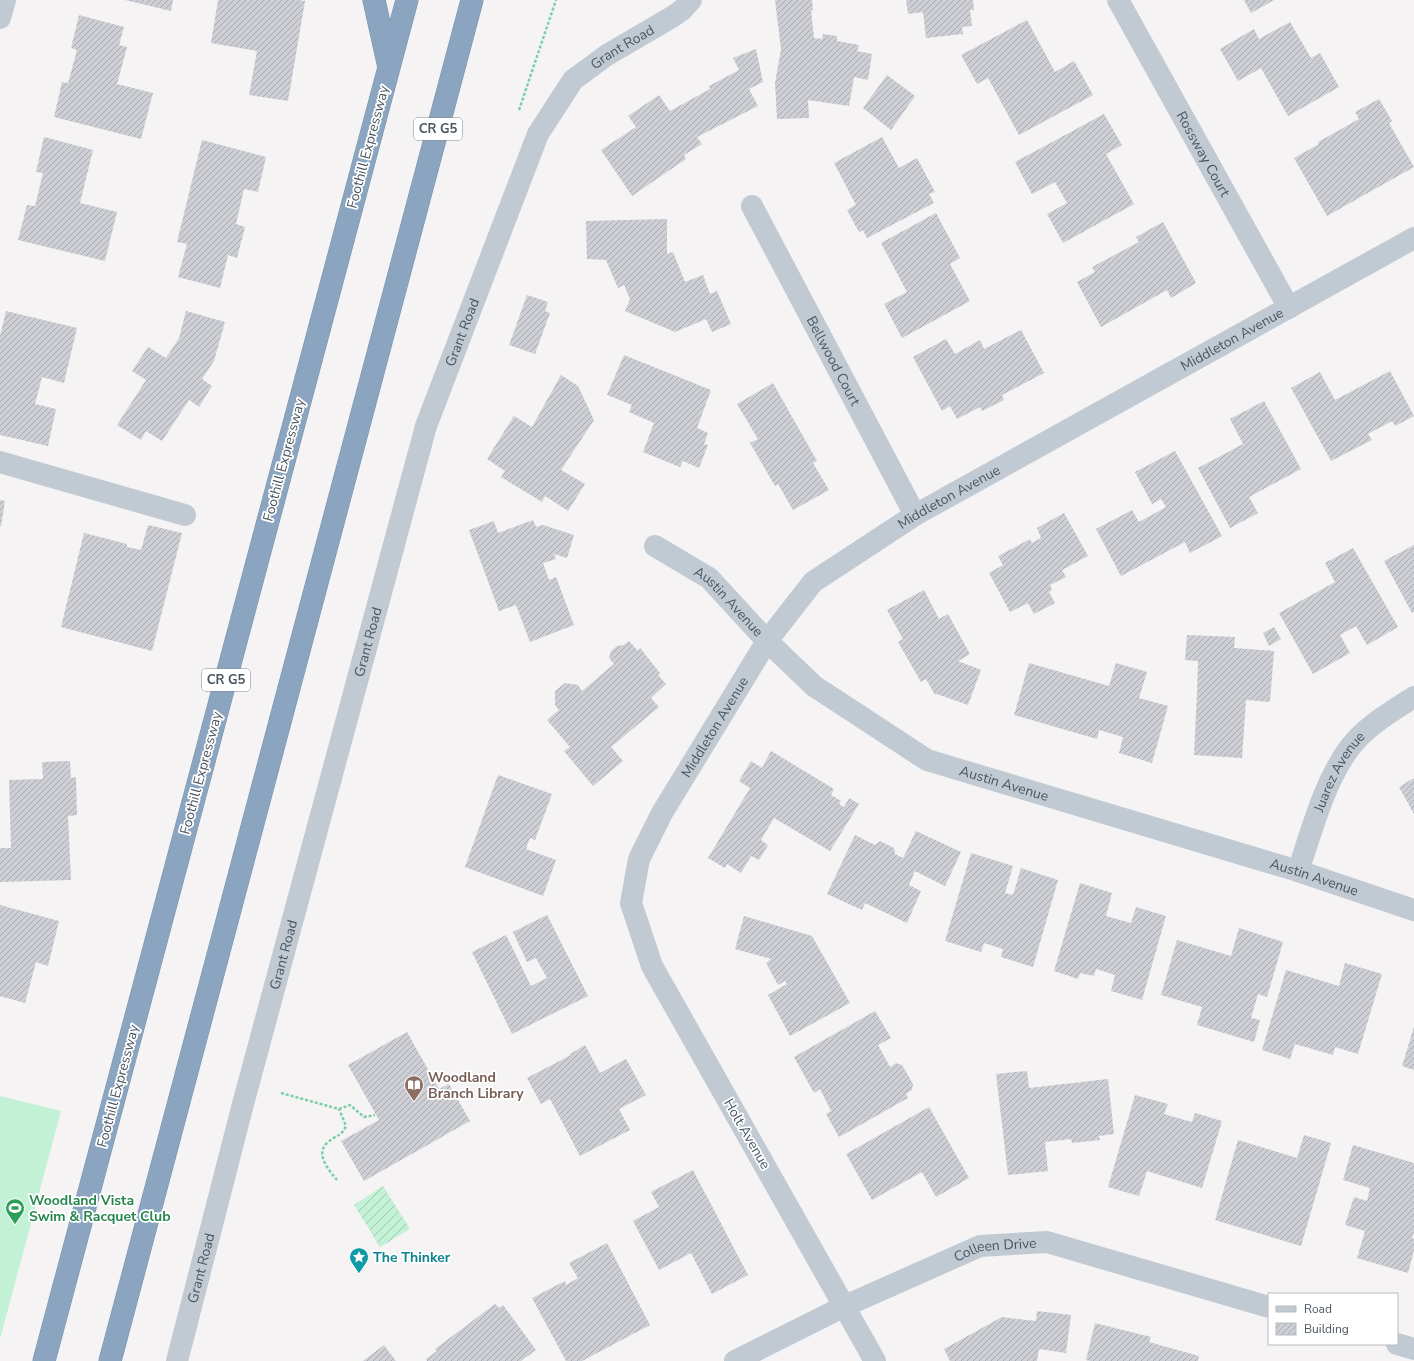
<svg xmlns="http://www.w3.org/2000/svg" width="1414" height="1361" viewBox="0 0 1414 1361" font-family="'Nunito Sans',sans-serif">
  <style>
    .garden { fill: url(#garden-furrows) }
    .pitch { fill: #c3f1d5 }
    .building { fill: url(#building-hatch) }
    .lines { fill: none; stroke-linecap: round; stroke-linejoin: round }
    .highway-casing { stroke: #7690ad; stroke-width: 23 }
    .path { stroke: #7ad0a6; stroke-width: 2.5; stroke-dasharray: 3 2; stroke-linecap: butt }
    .minor { stroke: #c1cad2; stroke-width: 22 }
    .highway { stroke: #8ba5c1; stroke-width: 22 }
    .labels { text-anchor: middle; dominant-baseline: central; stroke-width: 3.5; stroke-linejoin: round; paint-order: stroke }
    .shield { fill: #fff; stroke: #808990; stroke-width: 1 }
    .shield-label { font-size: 13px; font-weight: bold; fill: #4a5661 }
    .street-label { font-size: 14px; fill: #4a5661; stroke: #fff }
    .education-label { font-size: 14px; font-weight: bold; fill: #785e54; stroke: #fff; text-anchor: start }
    .leisure-label { font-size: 14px; font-weight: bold; fill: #27864d; stroke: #fff; text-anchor: start }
    .culture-label { font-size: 14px; font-weight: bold; fill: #0d838f; stroke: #fff; text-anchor: start }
  </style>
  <defs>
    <pattern id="garden-furrows" width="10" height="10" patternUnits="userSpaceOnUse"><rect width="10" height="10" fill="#c3f1d5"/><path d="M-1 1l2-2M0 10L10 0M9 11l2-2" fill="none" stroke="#a0c6b0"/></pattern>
    <pattern id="building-hatch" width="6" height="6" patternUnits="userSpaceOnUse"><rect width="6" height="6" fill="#cdcfd5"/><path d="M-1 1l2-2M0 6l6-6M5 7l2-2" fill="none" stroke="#a8abb0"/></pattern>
  </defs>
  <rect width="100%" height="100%" fill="#f5f3f3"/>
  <path class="garden" d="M383,1186L410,1229L380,1247L354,1205Z"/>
  <path class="pitch" d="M0,1096L61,1111L0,1339Z"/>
  <g class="building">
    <path d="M125,0H173L171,11Z"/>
    <path d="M218,0H297L305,1L288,101L249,95L257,51L211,43Z"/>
    <path d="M775,0H812L813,10H811L814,38L822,39L823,34L837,36V41L859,45L857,51L872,54L868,80L854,77L849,106L808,100L809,118L777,119L775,83L781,49Z"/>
    <path d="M906,0H973L974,10H970L972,26L962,27L963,34L926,38L923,12L908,14Z"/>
    <path d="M1244,0H1274L1251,13Z"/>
    <path d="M79,15L124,27L119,45L127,47L117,84L153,93L141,139L54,117L62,82L68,83L77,50L71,48Z"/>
    <path d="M1027,20L1055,72L1074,61L1093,95L1019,135L988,78L977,84L961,55Z"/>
    <path d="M1290,22L1311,58L1320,53L1339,87L1288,116L1261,68L1238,81L1220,49L1254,29L1259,39Z"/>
    <path d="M756,49L763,82L749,89L758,106L697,137L702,144L684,155L686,159L632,196L601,150L636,127L628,116L659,95L670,111L710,89L709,86L739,70L733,58Z"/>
    <path d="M887,75L915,96L891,130L863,108Z"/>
    <path d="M1379,99L1392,121L1389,123L1414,167L1327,216L1294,158L1319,144L1318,142L1359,119L1355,112Z"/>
    <path d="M1104,114L1122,145L1106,154L1134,204L1063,243L1047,214L1067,203L1055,182L1032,194L1015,162Z"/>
    <path d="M44,137L93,150L80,203L117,212L105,261L18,240L27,205L35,206L43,173L36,172Z"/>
    <path d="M882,137L899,168L917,158L935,192L929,194L934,203L867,238L863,230L859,232L847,210L856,205L834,163Z"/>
    <path d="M202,140L266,157L258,192L244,189L236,224L245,227L237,258L228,255L220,288L178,277L187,244L177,242Z"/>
    <path d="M936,213L960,258L950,264L970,301L902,338L884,304L907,292L881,243Z"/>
    <path d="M667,219V254L673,252L685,282L703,275L710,294L717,291L731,324L712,332L706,319L675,332L625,311L630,299L624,285L618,288L606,260L587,259L586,221Z"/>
    <path d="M1163,222L1196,283L1171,298L1167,290L1101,327L1077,282L1095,272L1092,267L1139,242L1136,237Z"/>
    <path d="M527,295L548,302L545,311L550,313L535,354L509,345Z"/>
    <path d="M6,311L77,328L64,383L42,377L35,404L56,409L48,446L0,435V336Z"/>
    <path d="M186,311L225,322L214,361L202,379L212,386L199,407L189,400L162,441L146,431L141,440L117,425L146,380L132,371L148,347L166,358L179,338Z"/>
    <path d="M1021,330L1044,373L1002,395L1004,400L982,411L980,407L957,419L950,406L942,411L913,357L946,339L955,354L980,340L984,349Z"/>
    <path d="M624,355L711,390L697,428L708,433L704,444L708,445L699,468L683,461L680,467L643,452L654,423L629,412L632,405L607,395Z"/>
    <path d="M1390,371L1414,416L1395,426L1392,421L1368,434L1372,440L1331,461L1291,388L1320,372L1335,400Z"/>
    <path d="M561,375L578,386L594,420L561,470L585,484L568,511L545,496L542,502L501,477L505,471L487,459L514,416L532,427Z"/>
    <path d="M773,383L817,461L813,463L829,490L793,510L778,484L775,486L750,443L758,439L737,404Z"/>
    <path d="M1264,401L1301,469L1249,497L1258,513L1230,528L1198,468L1243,444L1230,419Z"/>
    <path d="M1175,451L1222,536L1190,553L1185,542L1121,576L1096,529L1132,510L1139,522L1166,507L1161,499L1152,504L1135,472Z"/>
    <path d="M0,500L5,501L1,526H0Z"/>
    <path d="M1064,513L1088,556L1062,570L1066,577L1050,585L1052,590L1049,592L1055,603L1034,614L1028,603L1010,612L989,573L1003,565L998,556L1030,539L1032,543L1041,538L1037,528Z"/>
    <path d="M533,520L536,527L543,525L574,535L567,558L554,554L556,559L543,563L549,580L556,577L574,625L530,642L516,605L499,611L469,530L494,521L498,533Z"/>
    <path d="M148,525L182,533L152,651L61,627L84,533L127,544V547L141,550Z"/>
    <path d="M1414,545V612L1412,613L1384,561Z"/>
    <path d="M1353,548L1398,627L1367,645L1356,626L1340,635L1350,653L1313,674L1279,613L1335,582L1325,563Z"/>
    <path d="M924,590L939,619L948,614L970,654L958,661L981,670L968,705L937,694L935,695L926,679L921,682L898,642L903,639L887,610Z"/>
    <path d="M1274,627L1281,639L1269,646L1263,633Z"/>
    <path d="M1187,635L1235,637L1234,648L1274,651L1270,702L1246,700L1242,758L1194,755L1197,693L1198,661L1185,660Z"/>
    <path d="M629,641L638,651L640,648L660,673L658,675L666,684L651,698L659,707L611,747L623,761L593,786L564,751L570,747L547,720L559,710L555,705V691L565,683L578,685L582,691L614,664L609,658L611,651L617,646L624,645Z"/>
    <path d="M1029,663L1109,686L1116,663L1147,672L1139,698L1168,706L1152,763L1119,753L1123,737L1099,730L1097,739L1014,715Z"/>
    <path d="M771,751L834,789L831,795L841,801L839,804L844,807L849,798L859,804L830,851L774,818L761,840L768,845L759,860L751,856L741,873L727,864L725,868L708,858L750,788L739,781L751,761L762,768Z"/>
    <path d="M70,761L71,778L76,777L77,815L68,816L71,880L0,882V848H11L9,780L43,779L42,762Z"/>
    <path d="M498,775L552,794L535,840L530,838L526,849L556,860L543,896L465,867Z"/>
    <path d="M1414,778V814L1399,787Z"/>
    <path d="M916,831L961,852L945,886L915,871L909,885L921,891L907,923L865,903L862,910L827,894L855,835L875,845L880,841L894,848L895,854L903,858Z"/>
    <path d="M971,853L1013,866L1005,893L1013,895L1021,868L1058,880L1033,967L1001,957L1003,949L984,943L981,952L945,941Z"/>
    <path d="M1080,883L1112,893L1106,916L1131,923L1136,907L1166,916L1142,1000L1111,991L1115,975L1096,969L1094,976L1080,973L1078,979L1054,971Z"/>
    <path d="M0,905L59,921L48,966L36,962L25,1003L0,996Z"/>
    <path d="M547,915L588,996L512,1034L472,952L506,935L531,986L547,978L536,958L527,962L513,932Z"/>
    <path d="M744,916L812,936L850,1003L790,1036L768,995L787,984L785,981L778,985L766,963L771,959L735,949Z"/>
    <path d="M1239,928L1283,942L1267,997L1258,994L1251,1018L1260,1020L1254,1042L1197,1025L1202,1007L1161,995L1177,940L1231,956Z"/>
    <path d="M1345,963L1382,974L1358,1054L1335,1047L1333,1055L1295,1044L1290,1059L1262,1050L1286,970L1339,986Z"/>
    <path d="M875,1011L891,1038L878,1045L890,1067L896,1063L902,1065L913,1084L912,1090L906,1094L908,1098L839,1137L826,1114L831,1111L820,1089L814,1093L794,1057Z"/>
    <path d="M1414,1027V1070L1402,1066Z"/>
    <path d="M407,1032L439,1089L449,1084L470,1121L364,1181L341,1141L379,1120L348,1065Z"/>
    <path d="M585,1045L600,1073L626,1059L646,1095L619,1109L630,1130L580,1156L550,1099L541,1104L527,1078L571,1055L570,1054Z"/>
    <path d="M1027,1071L1029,1088L1108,1079L1114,1134L1099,1136L1100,1140L1072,1143L1071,1139L1045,1142L1048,1171L1008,1175L996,1074Z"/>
    <path d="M1135,1095L1168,1104L1164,1114L1192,1122L1195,1113L1222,1121L1202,1188L1147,1171L1139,1196L1108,1187Z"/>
    <path d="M929,1107L969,1178L936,1197L922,1172L872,1200L846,1154Z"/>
    <path d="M1304,1135L1331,1143L1301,1246L1215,1220L1238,1140L1297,1158Z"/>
    <path d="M1353,1145L1414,1163V1232L1412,1238L1414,1239V1250L1408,1273L1357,1258L1365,1231L1345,1225L1354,1197L1367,1201L1370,1188L1343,1180Z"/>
    <path d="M693,1170L748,1275L712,1294L691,1253L659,1270L633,1221L659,1207L651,1192Z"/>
    <path d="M607,1243L650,1325L582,1361H566L532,1298L565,1281L566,1285L578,1278L569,1263Z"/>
    <path d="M495,1304L499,1308L503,1305L536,1350L521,1361H427L426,1359L437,1351L435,1349Z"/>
    <path d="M1037,1311L1071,1315L1066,1353L1039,1349L1037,1361H950L944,1349L1002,1317L1036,1321Z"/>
    <path d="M1095,1323L1151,1337L1149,1342L1199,1356L1198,1361H1090L1086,1360Z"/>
    <path d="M384,1345L396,1361H363Z"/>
  </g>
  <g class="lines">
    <g class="highway-casing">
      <g id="highway">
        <path d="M374,0L388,63"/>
        <path d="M44,1361L407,0"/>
        <path d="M110,1361L472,0"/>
      </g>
    </g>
    <g class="path">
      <path d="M519,110L556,0"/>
      <path d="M281,1093L339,1109L350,1105L364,1117L375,1115"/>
      <path d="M337,1180C329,1170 314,1154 328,1142C336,1135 341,1137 346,1126L339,1109"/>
    </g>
    <g class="minor">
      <path id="s1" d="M1118,0L1289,308"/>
      <path d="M0,18L5,0"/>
      <path id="s2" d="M752,206L915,515"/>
      <path d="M0,462L185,515"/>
      <path id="s3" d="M655,546L709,578L767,641L814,686L927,760L1298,871L1414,910"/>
      <path id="s4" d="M1298,871C1312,831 1323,785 1348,750C1363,728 1392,711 1414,697"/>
      <path d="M1397,1344L1414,1349"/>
      <path id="s5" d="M177,1361L243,1104L426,426L538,134L573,80L607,55L672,17L682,10L691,0"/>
      <path id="s6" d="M735,1361L845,1306L980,1246L1047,1242L1269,1307"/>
      <path id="s7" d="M875,1361L652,966L631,903L639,859L662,813L767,641L813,582L915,515L1414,238"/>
    </g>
    <use href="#highway" class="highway"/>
  </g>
  <defs>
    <g id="library-pin" transform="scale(1)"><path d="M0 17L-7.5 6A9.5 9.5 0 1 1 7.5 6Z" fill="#8d6e63" stroke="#fff"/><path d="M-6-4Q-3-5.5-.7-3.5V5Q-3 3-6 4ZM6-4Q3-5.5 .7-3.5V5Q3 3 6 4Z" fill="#fff"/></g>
    <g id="stadium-pin" transform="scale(1)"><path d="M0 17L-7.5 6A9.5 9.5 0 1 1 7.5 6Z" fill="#2e9e5b" stroke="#fff"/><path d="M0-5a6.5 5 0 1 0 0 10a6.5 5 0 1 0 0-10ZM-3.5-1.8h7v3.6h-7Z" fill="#fff"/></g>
    <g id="sight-pin" transform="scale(1)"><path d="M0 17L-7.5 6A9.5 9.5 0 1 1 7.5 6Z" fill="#0f9aa8" stroke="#fff"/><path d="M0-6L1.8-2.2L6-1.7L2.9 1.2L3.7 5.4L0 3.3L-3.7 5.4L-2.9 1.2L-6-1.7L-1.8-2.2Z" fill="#fff"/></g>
  </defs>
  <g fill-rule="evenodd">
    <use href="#library-pin" x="414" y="1085"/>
    <use href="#stadium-pin" x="15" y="1208"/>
    <use href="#sight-pin" x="359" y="1257"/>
  </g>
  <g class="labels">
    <g class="shield">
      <rect x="414" y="118" width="48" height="22" rx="3"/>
      <rect x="202" y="669" width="48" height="22" rx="3"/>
    </g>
    <g class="shield-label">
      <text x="438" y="129">CR G5</text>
      <text x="226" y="680">CR G5</text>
    </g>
    <g class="street-label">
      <text stroke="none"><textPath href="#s5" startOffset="1404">Grant Road</textPath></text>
      <text transform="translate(368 147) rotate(-75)">Foothill Expressway</text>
      <text stroke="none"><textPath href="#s1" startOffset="176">Rossway Court</textPath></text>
      <text stroke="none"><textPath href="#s5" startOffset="1068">Grant Road</textPath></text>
      <text stroke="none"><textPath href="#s7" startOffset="1377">Middleton Avenue</textPath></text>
      <text stroke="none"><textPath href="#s2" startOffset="175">Bellwood Court</textPath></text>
      <text transform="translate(284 460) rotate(-75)">Foothill Expressway</text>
      <text stroke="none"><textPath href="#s7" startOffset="1053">Middleton Avenue</textPath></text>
      <text stroke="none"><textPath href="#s3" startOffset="93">Austin Avenue</textPath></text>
      <text stroke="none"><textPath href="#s5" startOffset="744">Grant Road</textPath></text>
      <text stroke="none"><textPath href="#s7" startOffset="717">Middleton Avenue</textPath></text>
      <text transform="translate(201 773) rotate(-75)">Foothill Expressway</text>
      <text stroke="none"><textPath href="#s4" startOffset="108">Juarez Avenue</textPath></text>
      <text stroke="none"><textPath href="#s3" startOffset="429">Austin Avenue</textPath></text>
      <text stroke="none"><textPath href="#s3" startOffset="753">Austin Avenue</textPath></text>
      <text stroke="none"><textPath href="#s5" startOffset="420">Grant Road</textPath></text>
      <text transform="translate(118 1086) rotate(-75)">Foothill Expressway</text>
      <text transform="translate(747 1134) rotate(60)">Holt Avenue</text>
      <text stroke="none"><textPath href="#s6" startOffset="285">Colleen Drive</textPath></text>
      <text stroke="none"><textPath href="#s5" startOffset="96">Grant Road</textPath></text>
    </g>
    <g class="education-label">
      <text x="428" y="1077">Woodland<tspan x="428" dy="16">Branch Library</tspan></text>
    </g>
    <g class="leisure-label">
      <text x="29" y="1200">Woodland Vista<tspan x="29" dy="16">Swim &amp; Racquet Club</tspan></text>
    </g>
    <g class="culture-label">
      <text x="373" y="1257">The Thinker</text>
    </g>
  </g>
  <rect x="1268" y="1293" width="130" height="52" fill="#ffffff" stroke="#b7bbc0"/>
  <rect x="1276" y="1306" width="20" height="6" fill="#c1cad2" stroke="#b7bbc0"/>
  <text x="1304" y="1313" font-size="12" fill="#4a5661">Road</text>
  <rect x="1276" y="1323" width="20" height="12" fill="url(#building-hatch)" stroke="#b7bbc0"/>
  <text x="1304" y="1333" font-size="12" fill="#4a5661">Building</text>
</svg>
